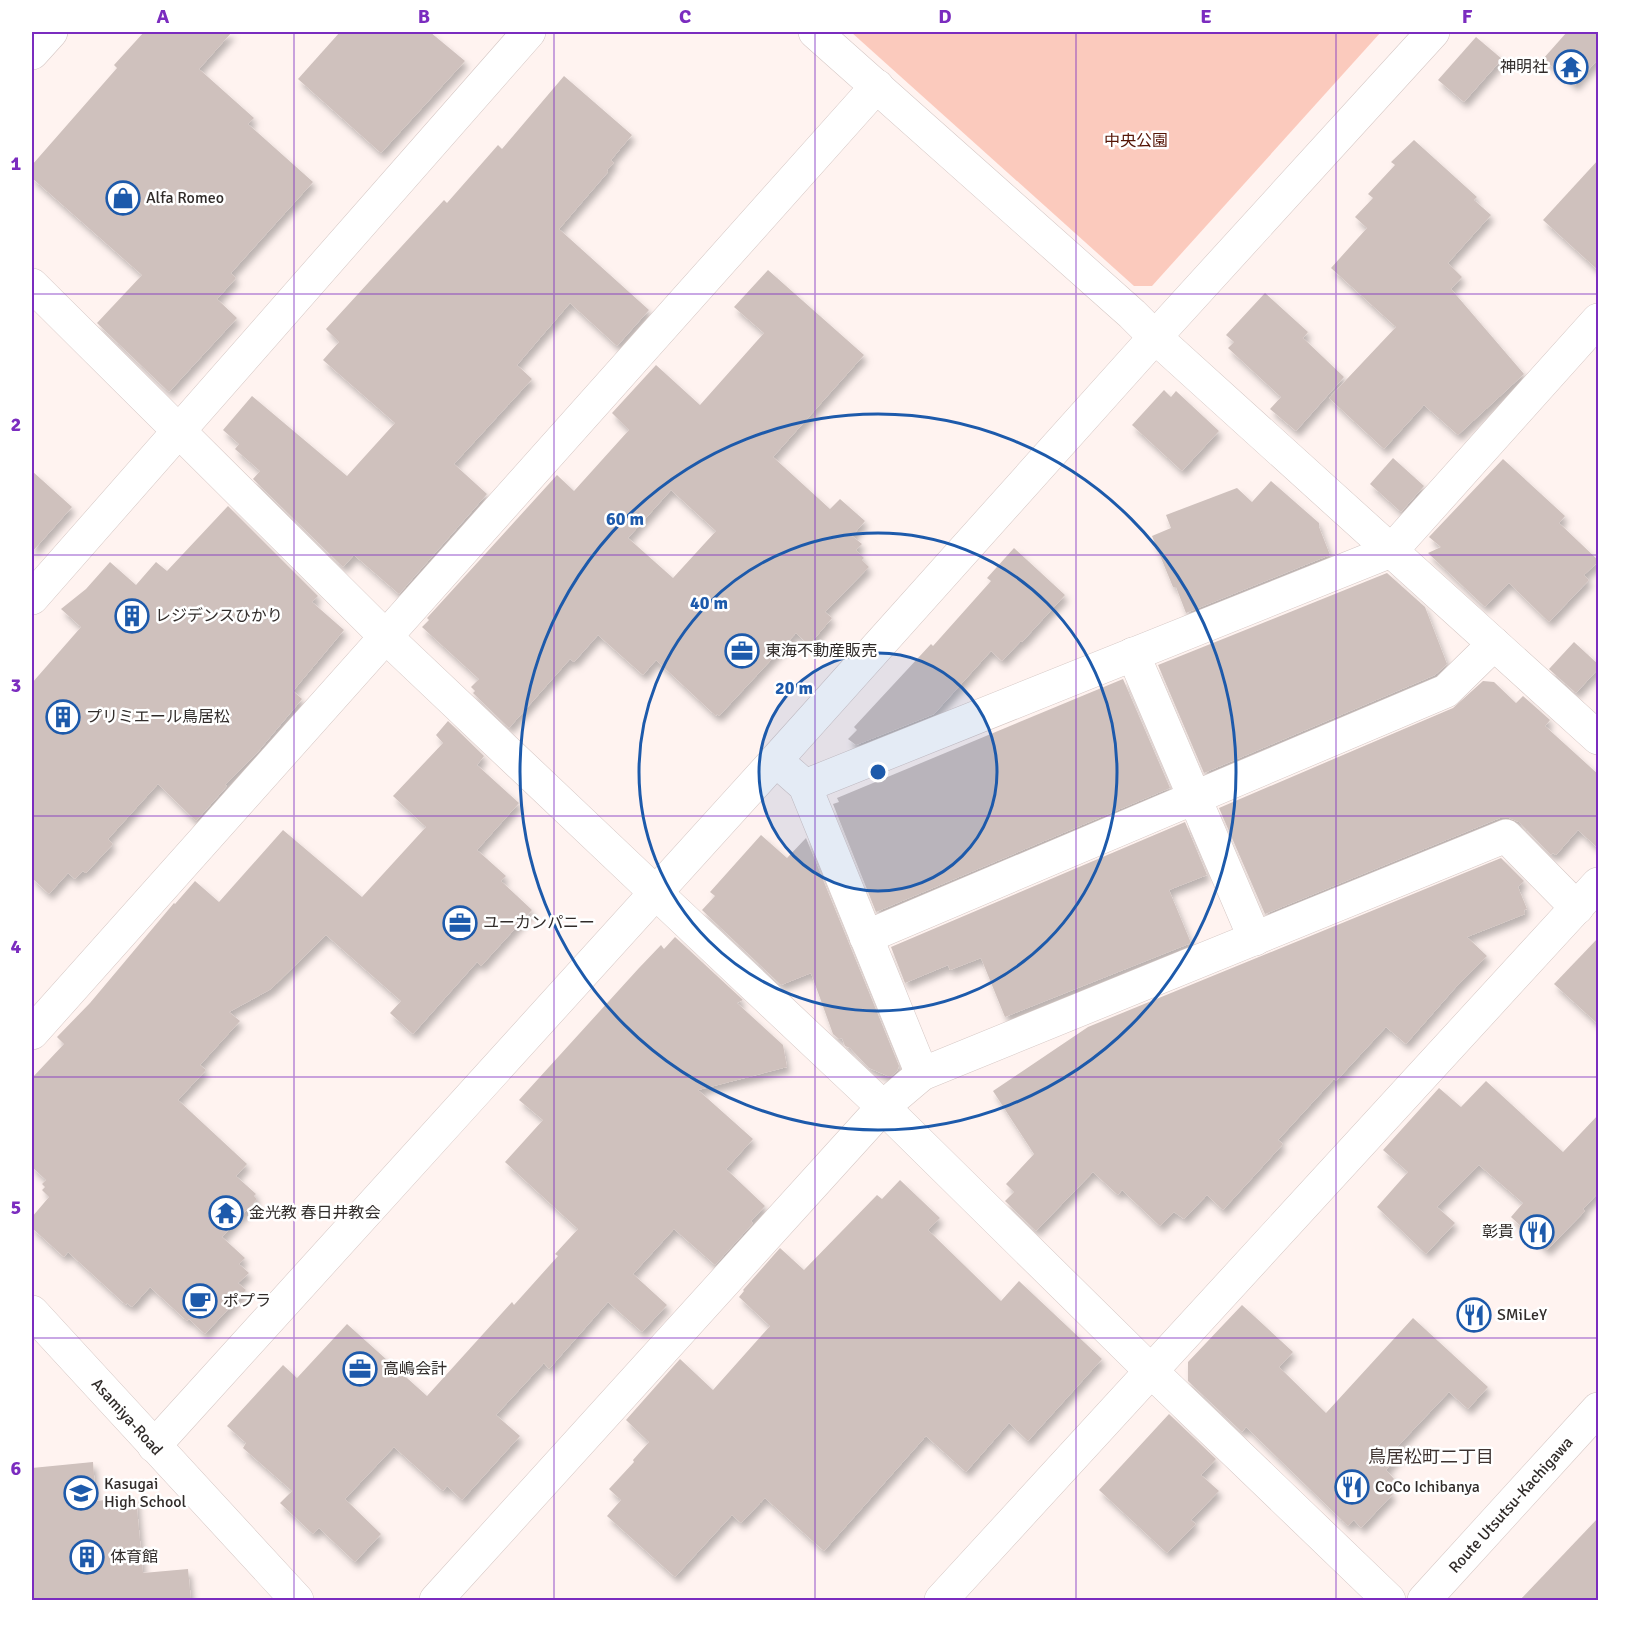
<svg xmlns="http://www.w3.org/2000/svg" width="1630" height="1632" viewBox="0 0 1630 1632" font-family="Signika,'Noto Sans JP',sans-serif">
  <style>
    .green { fill: #fbcabd }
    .building { fill: #cfc1bd; fill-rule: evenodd; filter: url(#shadow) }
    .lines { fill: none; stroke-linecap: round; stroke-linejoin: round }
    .minor-casing { stroke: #d5c7c4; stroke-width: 34 }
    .major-casing { stroke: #d5c7c4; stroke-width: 34 }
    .highway-casing { stroke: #d5c7c4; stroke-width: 34 }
    .minor { stroke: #fff; stroke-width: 33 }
    .major { stroke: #fff; stroke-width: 33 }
    .highway { stroke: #fff; stroke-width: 33 }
    .grid { fill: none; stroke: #7b2cbf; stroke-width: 1.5; stroke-opacity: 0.55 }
    .ring { fill: none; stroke: #1d5aab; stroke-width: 3 }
    .labels { text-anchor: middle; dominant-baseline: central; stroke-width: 5; stroke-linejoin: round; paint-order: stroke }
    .poi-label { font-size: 16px; fill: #312c2a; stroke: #fff; text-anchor: start }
    .park-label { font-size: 16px; fill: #551506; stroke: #fff }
    .street-label { font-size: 16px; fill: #312c2a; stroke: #fff }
    .neighbourhood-label { font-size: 18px; fill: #3e3330; stroke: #fff }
    .centre { fill: #1d5aab; stroke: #fff; stroke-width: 3 }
    .ring-label { font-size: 18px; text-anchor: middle; font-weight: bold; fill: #1d5aab; stroke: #fff; stroke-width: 5; stroke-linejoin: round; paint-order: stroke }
    .neatline { fill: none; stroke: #7b2cbf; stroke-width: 2 }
    .grid-label { font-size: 20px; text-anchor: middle; font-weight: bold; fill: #7b2cbf }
  </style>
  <defs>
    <filter id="shadow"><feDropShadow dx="3.5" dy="6" stdDeviation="3" flood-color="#0004"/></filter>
  </defs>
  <rect width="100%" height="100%" fill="#fff3f0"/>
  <path class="green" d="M851,32H1381L1152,286H1134Z"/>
  <g class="building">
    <path d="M144,32H232L199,69L254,118L248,124L313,182L231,273L236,278L217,299L237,318L169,392L97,323L142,275L32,178V165L117,68L114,65Z"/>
    <path d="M340,32H430L465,61L381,153L298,79Z"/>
    <path d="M1567,32H1599V58L1575,85L1543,59Z"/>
    <path d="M1476,37L1502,59L1464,102L1438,80Z"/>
    <path d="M564,76L632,135L611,160L614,163L607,170L608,172L559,229L649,310L617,346L570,303L517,365L532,379L454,464L487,494L399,594L354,555L343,567L253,479L260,471L235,449L239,444L223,430L252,396L347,476L395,423L323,360L339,342L326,329L444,200L447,203L498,145L502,149Z"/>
    <path d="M1414,140L1477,197L1474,200L1491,215L1448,263L1462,277L1451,289L1524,374L1458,435L1424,405L1384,449L1329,398L1396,327L1331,268L1367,228L1355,217L1373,198L1368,194L1395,165L1391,162Z"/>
    <path d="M1599,159V271L1543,220Z"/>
    <path d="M768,270L864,355L773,457L830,509L840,499L865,521L852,536L862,544L856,550L864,558L862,560L869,567L825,612L832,618L809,645L796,633L719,716L717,714L716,716L656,660L643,675L598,635L574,662L570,659L509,728L473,693L475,691L471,687L479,679L422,627L429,620L427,618L557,475L574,491L629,430L612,413L656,365L700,405L764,333L734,307ZM671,490L716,531L673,578L628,538Z"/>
    <path d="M1265,293L1308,332L1303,338L1344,377L1296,431L1270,409L1281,397L1228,348L1234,342L1226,335Z"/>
    <path d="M1164,390L1171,397L1176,391L1219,431L1182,471L1132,425Z"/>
    <path d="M1393,458L1424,486L1401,512L1370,484Z"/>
    <path d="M1503,459L1565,516L1559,523L1599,561L1584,575L1589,580L1549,622L1509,583L1485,607L1428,553L1441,547L1429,537Z"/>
    <path d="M32,471L72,507L32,552Z"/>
    <path d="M1271,481L1319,523V527L1330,555L1186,613L1176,587H1173L1152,536L1171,528L1166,515L1237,488L1252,502Z"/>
    <path d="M228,506L318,596L312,602L344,630L293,691L302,699L256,754L225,785L227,786L196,821L158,784L108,839L113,844L86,873L83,871L75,879L68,873L49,894L32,878V683L81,627L61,609L86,589L110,562L136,585L156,562L167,571Z"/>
    <path d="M1014,548L1065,595L1022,642L1021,641L1002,661L991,651L934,714L856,745L848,739L857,730L854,727L931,644L933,646L991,581L987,578Z"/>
    <path d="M1387,573L1425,607L1447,664L1435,675L1204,773L1158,665Z"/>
    <path d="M1574,642L1599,665V668L1576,693L1549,669Z"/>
    <path d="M1123,679L1170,788L876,912L833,804L839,802L837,798Z"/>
    <path d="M1483,681L1494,682L1516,703L1523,696L1550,720L1545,726L1599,775V849L1578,830L1556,855L1553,853L1551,855L1519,822L1509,818H1500L1265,914L1219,808L1453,708Z"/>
    <path d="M448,721L484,756L477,765L519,803L477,850L506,876L501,881L532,910L481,966L477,962L413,1034L390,1013L401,1001L326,935L271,989L229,1012L240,1021L200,1065L206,1070L178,1100L247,1164L236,1176L256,1194L254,1196L257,1199L222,1237L245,1258L239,1264L249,1273L238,1283L246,1290L205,1334L189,1319L187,1321L150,1287L132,1307L127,1303L126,1305L68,1252L64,1257L32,1228V1217L49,1197L42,1190L45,1187L42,1184L46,1180L32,1167V1078L64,1044L57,1037L90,1003L174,903L175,904L195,881L219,902L283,830L362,897L426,827L393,796L443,743L436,735Z"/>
    <path d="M1185,822L1207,875L1169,890L1191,943L1005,1017L981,958L950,970L948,965L905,983L891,947Z"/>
    <path d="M761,835L787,858L806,838L899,1066L897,1071L890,1077L869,1068L850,1048L845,1046L842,1038L839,1039L833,1034L811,973L781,985L702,910L715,896L710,892Z"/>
    <path d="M1501,858L1524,881L1518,887L1527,909L1524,910L1525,914L1467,937L1487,956L1456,987L1406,1044L1386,1027L1336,1081L1334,1079L1278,1140L1283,1144L1223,1210L1207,1195L1184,1219L1174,1212L1160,1226L1122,1190L1118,1195L1093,1172L1036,1231L1005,1201L1014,1192L1006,1184L1034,1154L993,1091L1088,1027Z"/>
    <path d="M675,937L743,1000L737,1003L783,1045L787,1067L698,1090L753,1139L726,1169L765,1206L751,1221L753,1223L715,1265L674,1229L633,1274L667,1305L642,1332L608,1302L549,1369L544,1363L496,1415L520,1436L462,1500L447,1486L443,1491L394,1447L345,1499L381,1534L355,1562L319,1528L313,1534L280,1503L292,1491L243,1448L246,1443L227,1426L283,1365L297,1378L347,1324L427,1396L512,1302L514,1305L558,1256L555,1254L578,1229L505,1162L543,1120L519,1100L639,968L661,945L664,949Z"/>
    <path d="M1599,937V1025L1554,984Z"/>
    <path d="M1486,1081L1563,1152L1599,1114V1192L1583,1209L1585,1211L1547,1250L1511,1217L1523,1203L1479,1165L1437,1207L1455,1223L1426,1254L1377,1207L1408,1172L1383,1150L1439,1088L1461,1107Z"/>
    <path d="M900,1180L940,1218L928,1230L1001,1301L1019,1281L1102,1359L1028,1441L1009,1423L966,1472L926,1436L824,1551L765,1498L741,1523L732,1515L675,1577L607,1516L621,1500L609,1489L634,1462L633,1460L649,1442L626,1420L680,1359L713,1390L770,1326L739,1297L744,1291L743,1290L780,1248L804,1270L877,1195L882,1199Z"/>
    <path d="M1242,1305L1293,1352L1279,1367L1326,1413L1413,1318L1488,1387L1468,1409L1449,1392L1396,1448L1401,1453L1386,1470L1394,1479L1386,1487L1393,1494L1361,1528L1354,1520L1348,1526L1246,1427L1242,1432L1188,1381V1362Z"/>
    <path d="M1169,1414L1216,1459L1201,1475L1219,1491L1191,1520L1196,1524L1167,1553L1099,1490Z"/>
    <path d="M93,1462L96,1501L136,1497L143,1573L188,1569L191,1600H32V1468Z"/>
    <path d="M1599,1517V1600H1520Z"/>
  </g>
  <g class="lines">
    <g class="minor-casing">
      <g id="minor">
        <path d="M815,32L1132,314L1155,337L1598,738"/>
        <path d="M32,285L385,636L655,892L883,1107L1151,1371L1389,1600"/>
        <path d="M32,598L529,32"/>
        <path d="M1133,654L1255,939"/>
        <path d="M788,771L805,786L922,1074"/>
        <path d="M805,786L1391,551L1598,320"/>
        <path d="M866,937L1446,691L1494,644"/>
        <path d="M32,1033L877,86"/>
        <path d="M32,1312L297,1600"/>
        <path d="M154,1446L775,761L1155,337L1433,32"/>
        <path d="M436,1600L883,1107L922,1074L1506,836L1577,908"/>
        <path d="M941,1600L1598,884"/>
      </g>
    </g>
    <g class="major-casing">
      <path id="major" d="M1424,1600L1598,1409"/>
    </g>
    <g class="highway-casing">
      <path id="highway" d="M32,53L51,32"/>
    </g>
    <use href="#minor" class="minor"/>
    <use href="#major" class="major"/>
    <use href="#highway" class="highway"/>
  </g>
  <path class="grid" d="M294,32V1600M554,32V1600M815,32V1600M1076,32V1600M1336,32V1600M32,294H1598M32,555H1598M32,816H1598M32,1077H1598M32,1338H1598"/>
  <circle cx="878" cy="772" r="119" fill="#1d5aab" fill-opacity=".12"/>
  <g class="ring">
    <circle cx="878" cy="772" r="119"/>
    <circle cx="878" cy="772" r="239"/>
    <circle cx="878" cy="772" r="358"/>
  </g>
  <defs>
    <g id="temple-ring" transform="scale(1.725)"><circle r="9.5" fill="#fff" stroke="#1d5aab" stroke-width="1.5"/><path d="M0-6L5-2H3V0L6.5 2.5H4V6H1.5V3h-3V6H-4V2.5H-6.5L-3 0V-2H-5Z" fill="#1d5aab"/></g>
    <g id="shop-ring" transform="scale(1.725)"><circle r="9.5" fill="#fff" stroke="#1d5aab" stroke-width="1.5"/><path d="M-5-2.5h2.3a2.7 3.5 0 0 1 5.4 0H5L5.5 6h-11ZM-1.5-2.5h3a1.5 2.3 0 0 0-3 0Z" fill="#1d5aab"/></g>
    <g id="building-ring" transform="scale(1.725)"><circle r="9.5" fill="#fff" stroke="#1d5aab" stroke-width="1.5"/><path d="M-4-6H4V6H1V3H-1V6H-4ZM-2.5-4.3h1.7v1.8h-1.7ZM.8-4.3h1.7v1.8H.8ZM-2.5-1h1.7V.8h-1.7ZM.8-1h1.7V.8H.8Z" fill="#1d5aab"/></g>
    <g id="office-ring" transform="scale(1.725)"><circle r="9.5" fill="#fff" stroke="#1d5aab" stroke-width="1.5"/><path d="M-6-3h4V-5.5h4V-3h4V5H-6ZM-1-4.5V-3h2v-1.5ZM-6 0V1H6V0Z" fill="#1d5aab"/></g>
    <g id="restaurant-ring" transform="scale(1.725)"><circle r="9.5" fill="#fff" stroke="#1d5aab" stroke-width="1.5"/><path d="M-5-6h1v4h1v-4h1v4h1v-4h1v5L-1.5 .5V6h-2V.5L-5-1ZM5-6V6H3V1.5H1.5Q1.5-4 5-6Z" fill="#1d5aab"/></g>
    <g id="cafe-ring" transform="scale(1.725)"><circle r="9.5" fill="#fff" stroke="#1d5aab" stroke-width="1.5"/><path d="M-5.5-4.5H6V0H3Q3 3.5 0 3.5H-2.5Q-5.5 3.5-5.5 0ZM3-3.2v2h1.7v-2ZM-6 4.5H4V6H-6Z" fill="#1d5aab"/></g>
    <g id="school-ring" transform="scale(1.725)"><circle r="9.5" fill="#fff" stroke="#1d5aab" stroke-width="1.5"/><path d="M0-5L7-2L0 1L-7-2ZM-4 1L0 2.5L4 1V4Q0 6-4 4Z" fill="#1d5aab"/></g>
  </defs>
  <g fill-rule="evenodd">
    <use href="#temple-ring" x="1571" y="67"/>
    <use href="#shop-ring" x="123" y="198"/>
    <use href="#building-ring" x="132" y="616"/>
    <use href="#office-ring" x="742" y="651"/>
    <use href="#building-ring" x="63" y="717"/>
    <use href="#office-ring" x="460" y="923"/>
    <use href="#temple-ring" x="226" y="1213"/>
    <use href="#restaurant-ring" x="1537" y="1232"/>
    <use href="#cafe-ring" x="200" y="1301"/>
    <use href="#restaurant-ring" x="1474" y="1315"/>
    <use href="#office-ring" x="360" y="1369"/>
    <use href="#restaurant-ring" x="1352" y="1487"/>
    <use href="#school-ring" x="81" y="1493"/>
    <use href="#building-ring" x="87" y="1557"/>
  </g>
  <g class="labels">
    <g class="poi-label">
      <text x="1548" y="67" text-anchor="end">神明社</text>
      <text x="146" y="198">Alfa Romeo</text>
      <text x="155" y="616">レジデンスひかり</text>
      <text x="765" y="651">東海不動産販売</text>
      <text x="86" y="717">プリミエール鳥居松</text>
      <text x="483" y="923">ユーカンパニー</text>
      <text x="249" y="1213">金光教 春日井教会</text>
      <text x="1514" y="1232" text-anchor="end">彰貴</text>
      <text x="223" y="1301">ポプラ</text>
      <text x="1497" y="1315">SMiLeY</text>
      <text x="383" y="1369">高嶋会計</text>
      <text x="104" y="1484">Kasugai<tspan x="104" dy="18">High School</tspan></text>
      <text x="1375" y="1487">CoCo Ichibanya</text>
      <text x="110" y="1557">体育館</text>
    </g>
    <g class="park-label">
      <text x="1136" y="141">中央公園</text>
    </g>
    <g class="street-label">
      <text transform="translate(127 1417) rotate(48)">Asamiya-Road</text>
      <text transform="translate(1511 1505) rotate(-48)">Route Utsutsu-Kachigawa</text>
    </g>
    <g class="neighbourhood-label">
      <text x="1431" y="1457">鳥居松町二丁目</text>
    </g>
  </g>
  <circle cx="878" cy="772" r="9" class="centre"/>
  <g class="ring-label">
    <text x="625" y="525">60 m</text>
    <text x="709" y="609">40 m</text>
    <text x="794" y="694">20 m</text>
  </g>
  <rect width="1630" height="1632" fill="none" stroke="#ffffff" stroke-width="66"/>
  <rect x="33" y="33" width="1564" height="1566" class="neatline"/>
  <g class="grid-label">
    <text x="163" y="23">A</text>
    <text x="424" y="23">B</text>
    <text x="685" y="23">C</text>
    <text x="945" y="23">D</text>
    <text x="1206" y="23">E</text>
    <text x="1467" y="23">F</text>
    <text x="16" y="170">1</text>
    <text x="16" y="431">2</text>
    <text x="16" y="692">3</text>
    <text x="16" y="953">4</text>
    <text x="16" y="1214">5</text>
    <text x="16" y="1475">6</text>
  </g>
</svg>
